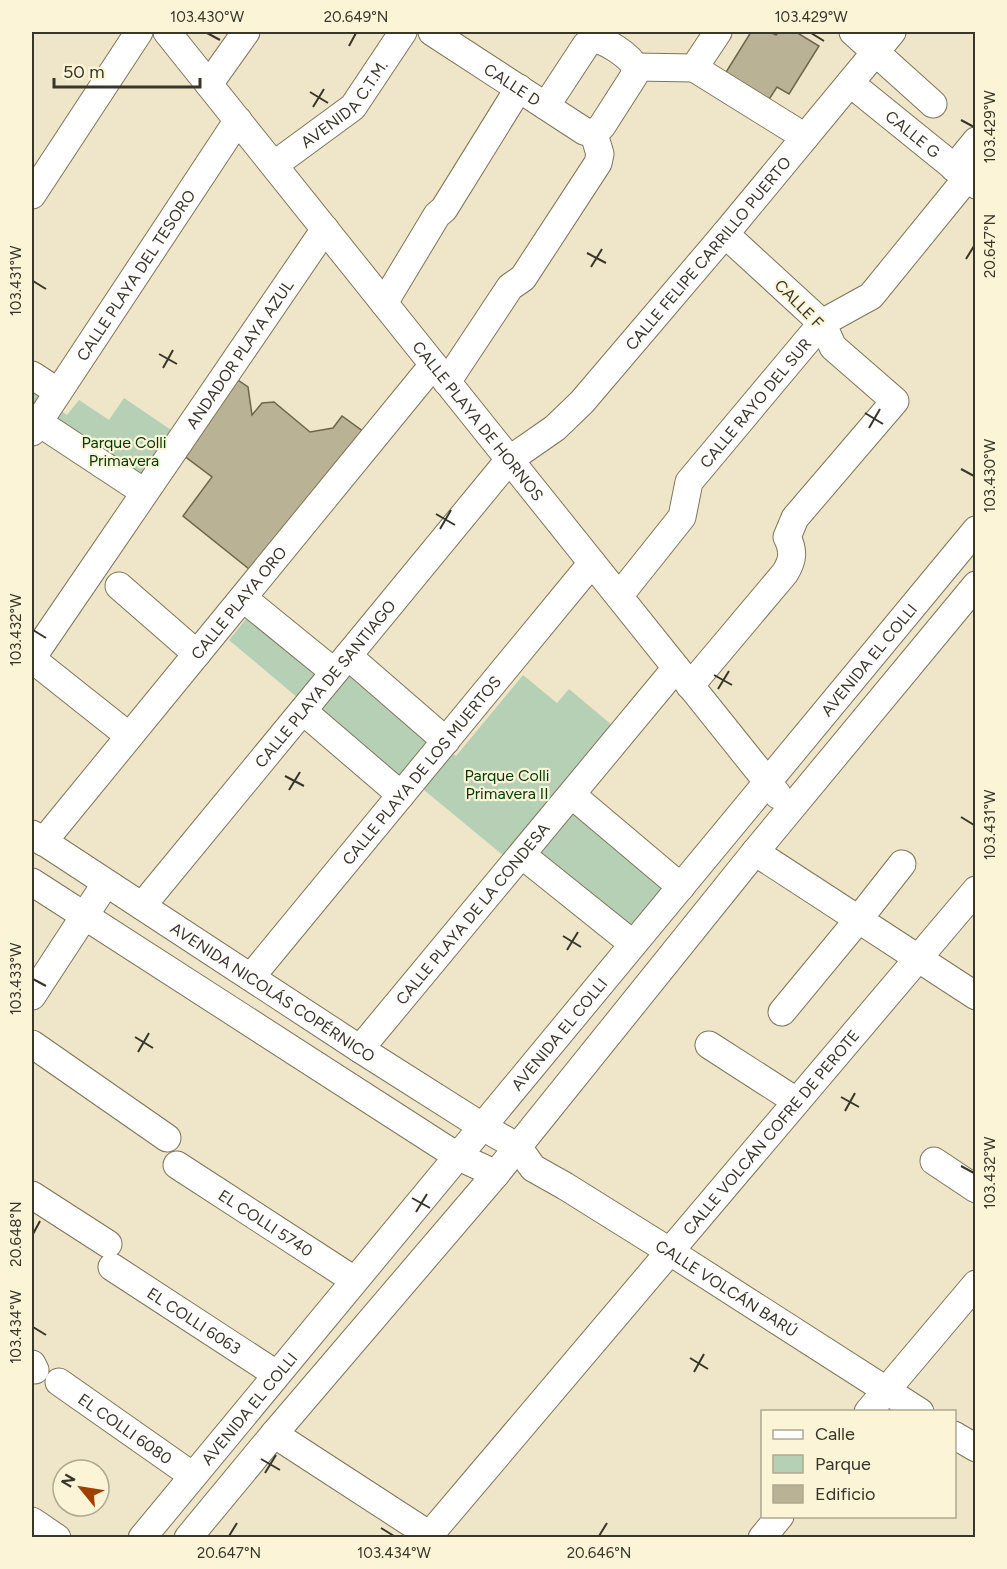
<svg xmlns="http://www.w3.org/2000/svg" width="1007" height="1569" viewBox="0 0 1007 1569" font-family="Figtree,sans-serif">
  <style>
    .green { fill: #b6d0b6 }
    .building { fill: #bab295; stroke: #6e664c; stroke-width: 1.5 }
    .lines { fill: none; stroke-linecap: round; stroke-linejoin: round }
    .minor-casing { stroke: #7d755a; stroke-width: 29 }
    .minor { stroke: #fff; stroke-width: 27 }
    .ticks { fill: none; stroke: #383529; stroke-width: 2 }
    .labels { text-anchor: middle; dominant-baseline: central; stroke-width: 4.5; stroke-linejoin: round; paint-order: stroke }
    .street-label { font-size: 16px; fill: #383529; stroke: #fcf4d6 }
    .park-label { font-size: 16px; fill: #003807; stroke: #fcf4d6 }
    .neatline { fill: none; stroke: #383529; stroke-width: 2 }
    .ticks-label { font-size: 15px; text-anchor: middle; fill: #383529 }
  </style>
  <rect width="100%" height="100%" fill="#efe6c9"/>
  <g class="green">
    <path d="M32,392L67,415L79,400L109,420L124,398L177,434L133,499L32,430Z"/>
    <path d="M264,597L456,756L523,675L557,703L569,689L619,731L561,803L665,889L629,932L510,861L407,776L400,784L229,640Z"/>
  </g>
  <g class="building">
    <path d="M751,32H770L776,35L779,32H796L819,46L789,94L777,87L766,104L723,77Z"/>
    <path d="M232,376L248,387L252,415L262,403L274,402L310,432L333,428L342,416L364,432L254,573L183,516L212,477L179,452Z"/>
  </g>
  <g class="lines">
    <g class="minor-casing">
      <g id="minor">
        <path id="s1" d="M167,32L778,795"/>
        <path id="s2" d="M432,32L584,131L594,134"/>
        <path d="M853,32L933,104"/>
        <path d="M593,39C606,40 630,56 635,67"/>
        <path d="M635,67L694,68"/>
        <path d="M694,68L805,137"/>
        <path d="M694,68L718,32"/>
        <path id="s3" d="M850,83L976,185"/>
        <path d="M209,84L246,32"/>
        <path d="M546,106L586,45L593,39"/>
        <path d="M594,134L602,126L634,76L635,67"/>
        <path id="s4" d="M274,165L353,107L403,32"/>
        <path d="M954,168L976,141"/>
        <path d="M32,195L139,32"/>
        <path d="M384,303L437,215L444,209L519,88"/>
        <path d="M32,375L58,392"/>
        <path d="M447,382L510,287L523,278L598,163L600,154L594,134"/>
        <path d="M38,422L144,492"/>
        <path id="s5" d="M32,432L238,120"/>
        <path d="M119,586L197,654"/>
        <path id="s6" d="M619,596L682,517L689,482L822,323L871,296L967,178"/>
        <path d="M243,598L334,672"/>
        <path d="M348,656L446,741"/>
        <path id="s7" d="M32,658L325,229"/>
        <path d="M32,659L129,736"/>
        <path d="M690,686L785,573C793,560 794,551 787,537L795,518L895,401L833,347L822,323L725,234"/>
        <path d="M303,711L401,795"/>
        <path d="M572,795L681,887"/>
        <path id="s8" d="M32,834L360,1049L483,1127L518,1147L533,1168L565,1186L669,1251L920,1412"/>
        <path id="s9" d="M43,842L433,365"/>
        <path d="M755,852L976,996"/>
        <path d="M522,855L633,944"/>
        <path d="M32,882L457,1156L496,1174"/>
        <path id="s10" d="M142,906L509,460L555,428L582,402L725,234L892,32"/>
        <path id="s11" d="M251,977L592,563"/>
        <path d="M32,996L106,883"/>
        <path d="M782,1012L858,920L902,864"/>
        <path d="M32,1044L167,1138"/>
        <path d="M709,1045L796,1101"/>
        <path id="s12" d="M360,1049L676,668"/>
        <path d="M934,1161L976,1189"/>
        <path id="s13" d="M177,1165L354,1280"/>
        <path d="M32,1195L108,1244"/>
        <path id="s14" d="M112,1267L276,1374"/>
        <path d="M32,1364L35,1370"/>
        <path id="s15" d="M59,1382L193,1476"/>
        <path d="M868,1412L976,1284"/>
        <path d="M274,1434L434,1538"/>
        <path d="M954,1435L976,1448"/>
        <path d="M32,1521L57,1538"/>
        <path id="s16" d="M142,1538L976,530"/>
        <path d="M188,1538L274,1434L496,1174L755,852L976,585"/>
        <path id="s17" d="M427,1538L976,890"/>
        <path d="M762,1538L780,1516"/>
      </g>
    </g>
    <use href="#minor" class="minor"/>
  </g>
  <path class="ticks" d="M207,33L220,40M811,33L824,41M349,46L356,33M310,92L328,103M313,107L324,89M961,120L974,127M587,253L606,263M966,259L974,246M591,267L602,249M33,281L46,289M159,354L177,364M163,368L173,350M865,413L883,424M869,428L880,409M961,469L974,476M436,514L455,525M440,529L451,510M33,630L46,638M714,675L732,685M718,689L729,671M285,776L304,786M289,790L300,772M961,817L974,825M563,936L581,947M567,950L578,932M33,979L46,986M135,1037L153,1048M138,1052L149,1033M841,1097L859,1107M845,1111L855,1093M961,1166L974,1173M412,1198L430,1208M416,1212L427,1194M33,1234L40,1221M33,1327L46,1335M690,1358L708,1369M694,1372L704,1354M261,1459L280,1470M265,1473L276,1455M381,1528L394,1536M229,1536L237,1523M599,1536L607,1523"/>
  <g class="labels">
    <g class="street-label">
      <text stroke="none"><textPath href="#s2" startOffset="96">CALLE D</textPath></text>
      <text stroke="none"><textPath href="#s4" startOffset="94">AVENIDA C.T.M.</textPath></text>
      <text stroke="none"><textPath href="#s3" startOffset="81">CALLE G</textPath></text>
      <text stroke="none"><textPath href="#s10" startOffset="866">CALLE FELIPE CARRILLO PUERTO</textPath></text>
      <text stroke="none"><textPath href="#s5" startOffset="188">CALLE PLAYA DEL TESORO</textPath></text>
      <text transform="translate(799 304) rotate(45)">CALLE F</text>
      <text stroke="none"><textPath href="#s7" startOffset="368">ANDADOR PLAYA AZUL</textPath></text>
      <text stroke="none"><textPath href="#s6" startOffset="240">CALLE RAYO DEL SUR</textPath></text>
      <text stroke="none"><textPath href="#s1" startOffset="498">CALLE PLAYA DE HORNOS</textPath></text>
      <text stroke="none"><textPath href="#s9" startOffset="309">CALLE PLAYA ORO</textPath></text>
      <text stroke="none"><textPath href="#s16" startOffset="1140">AVENIDA EL COLLI</textPath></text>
      <text stroke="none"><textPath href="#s10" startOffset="288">CALLE PLAYA DE SANTIAGO</textPath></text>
      <text stroke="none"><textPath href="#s11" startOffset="268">CALLE PLAYA DE LOS MUERTOS</textPath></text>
      <text stroke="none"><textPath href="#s12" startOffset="176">CALLE PLAYA DE LA CONDESA</textPath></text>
      <text stroke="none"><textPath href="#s8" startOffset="288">AVENIDA NICOLÁS COPÉRNICO</textPath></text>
      <text stroke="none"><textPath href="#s16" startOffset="654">AVENIDA EL COLLI</textPath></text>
      <text stroke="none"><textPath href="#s17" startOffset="532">CALLE VOLCÁN COFRE DE PEROTE</textPath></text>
      <text stroke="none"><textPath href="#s13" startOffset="106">EL COLLI 5740</textPath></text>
      <text stroke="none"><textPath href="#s8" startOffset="832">CALLE VOLCÁN BARÚ</textPath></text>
      <text stroke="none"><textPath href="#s14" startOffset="98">EL COLLI 6063</textPath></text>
      <text stroke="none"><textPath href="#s16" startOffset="168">AVENIDA EL COLLI</textPath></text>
      <text stroke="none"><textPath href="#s15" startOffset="81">EL COLLI 6080</textPath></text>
    </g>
    <g class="park-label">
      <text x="124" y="442">Parque Colli<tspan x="124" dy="18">Primavera</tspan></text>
      <text x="507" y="775">Parque Colli<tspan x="507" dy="18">Primavera II</tspan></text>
    </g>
  </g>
  <rect width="1007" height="1569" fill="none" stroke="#fcf4d6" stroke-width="66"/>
  <rect x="761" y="1410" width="195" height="108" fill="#fcf4d6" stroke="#aea891" stroke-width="1.5"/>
  <rect x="773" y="1430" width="30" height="9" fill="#ffffff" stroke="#aea891" stroke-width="1.5"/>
  <text x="815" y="1440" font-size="18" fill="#383529">Calle</text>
  <rect x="773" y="1455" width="30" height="18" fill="#b6d0b6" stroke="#aea891" stroke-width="1.5"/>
  <text x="815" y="1470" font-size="18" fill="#383529">Parque</text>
  <rect x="773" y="1485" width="30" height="18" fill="#bab295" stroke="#aea891" stroke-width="1.5"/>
  <text x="815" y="1500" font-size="18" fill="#383529">Edificio</text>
  <g transform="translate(81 1488) rotate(300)"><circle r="28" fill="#fcf4d6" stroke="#aea891" stroke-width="1.5"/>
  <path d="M0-4.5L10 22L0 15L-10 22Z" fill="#a13f00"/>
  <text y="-9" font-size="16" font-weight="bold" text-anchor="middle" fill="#383529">N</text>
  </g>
  <path d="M54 78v9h146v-9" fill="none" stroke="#383529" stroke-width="3"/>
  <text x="63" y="78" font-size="18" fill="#383529" stroke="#fcf4d6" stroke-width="4.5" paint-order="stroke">50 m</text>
  <rect x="33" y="33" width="941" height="1503" class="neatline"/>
  <g class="ticks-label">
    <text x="207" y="22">103.430°W</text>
    <text x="356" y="22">20.649°N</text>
    <text x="811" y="22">103.429°W</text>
    <text transform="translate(990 127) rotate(-90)" y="5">103.429°W</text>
    <text transform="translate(990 246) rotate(-90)" y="5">20.647°N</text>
    <text transform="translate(16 281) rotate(-90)" y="5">103.431°W</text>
    <text transform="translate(990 476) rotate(-90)" y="5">103.430°W</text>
    <text transform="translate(16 630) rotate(-90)" y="5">103.432°W</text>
    <text transform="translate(990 825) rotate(-90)" y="5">103.431°W</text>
    <text transform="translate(16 979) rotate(-90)" y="5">103.433°W</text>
    <text transform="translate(990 1173) rotate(-90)" y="5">103.432°W</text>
    <text transform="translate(16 1234) rotate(-90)" y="5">20.648°N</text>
    <text transform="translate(16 1327) rotate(-90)" y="5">103.434°W</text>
    <text x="229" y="1558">20.647°N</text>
    <text x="394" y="1558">103.434°W</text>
    <text x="599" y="1558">20.646°N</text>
  </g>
</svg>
